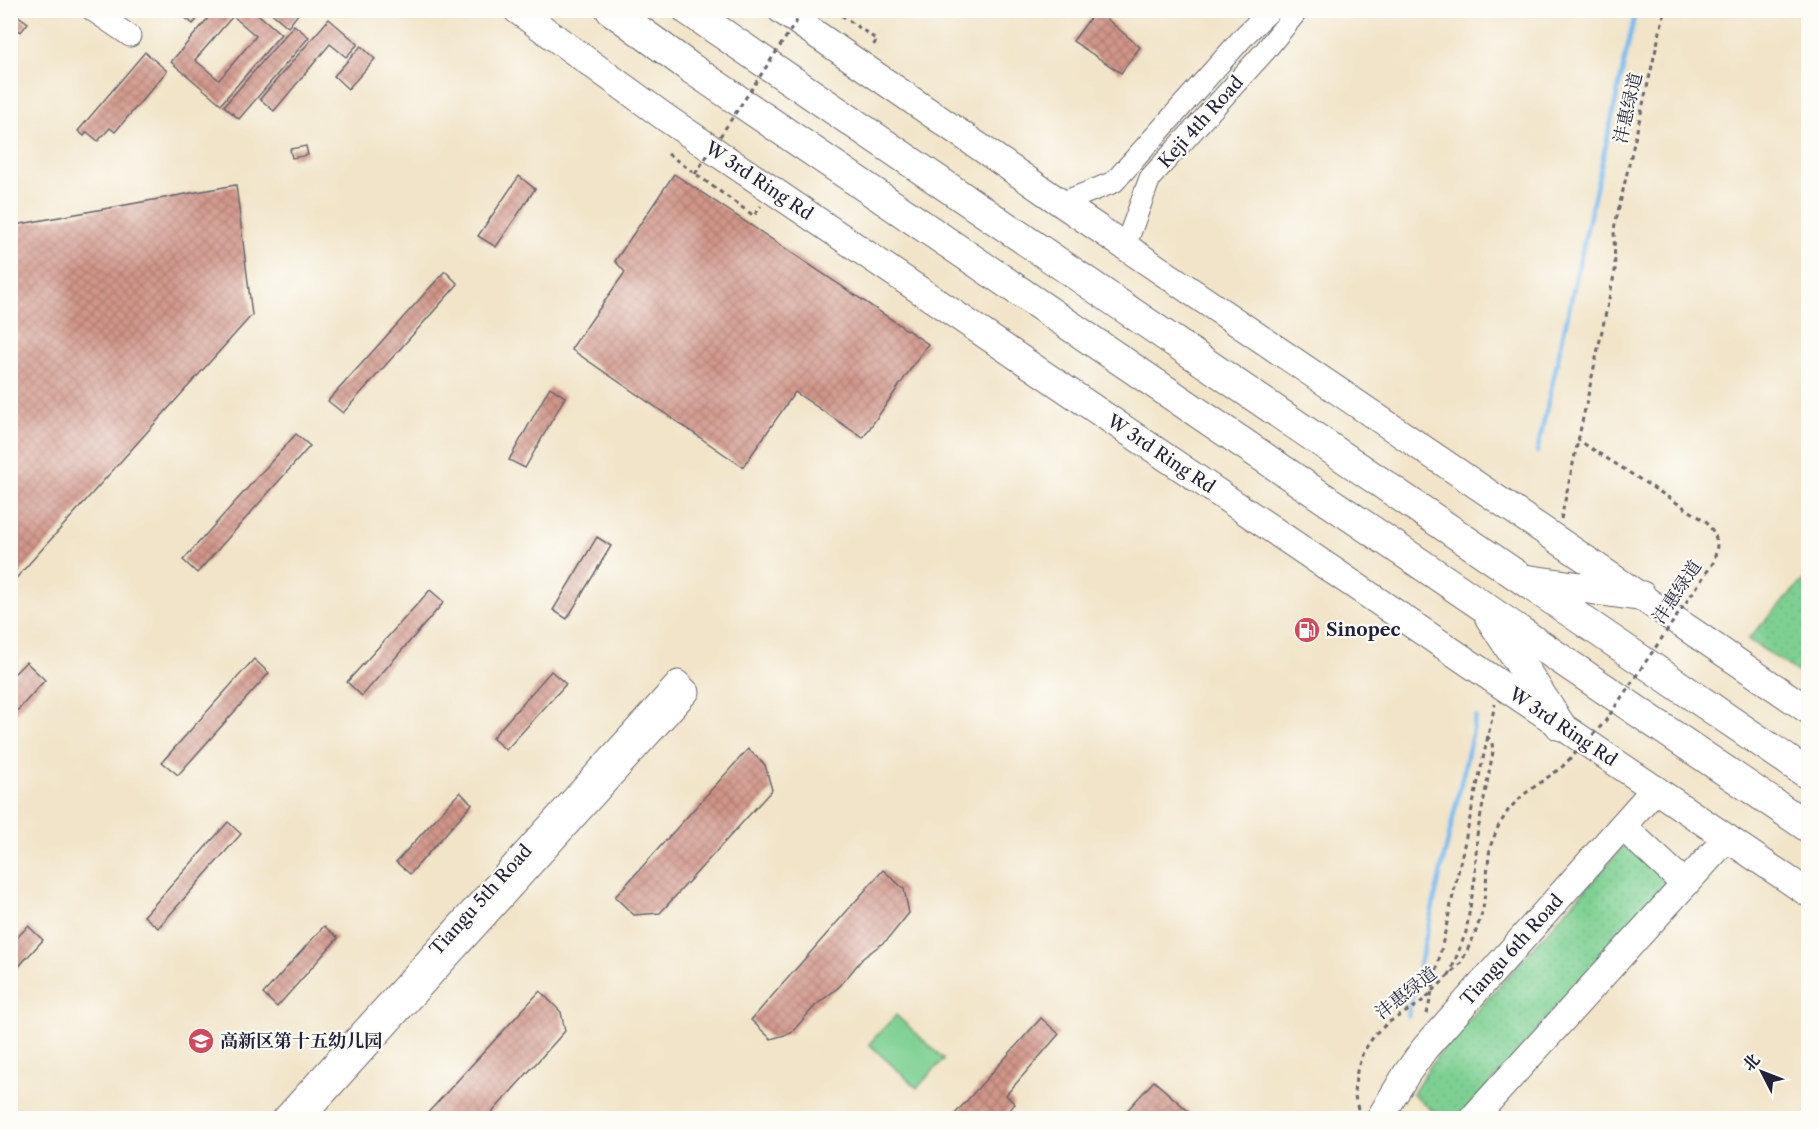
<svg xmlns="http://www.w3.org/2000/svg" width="1819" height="1129" viewBox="0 0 1819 1129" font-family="'Libre Caslon Text','Noto Serif SC',serif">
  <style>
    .grass { fill: url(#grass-dots); stroke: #507966; stroke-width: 1.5 }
    .garden { fill: #7dd092; stroke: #507966; stroke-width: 1.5 }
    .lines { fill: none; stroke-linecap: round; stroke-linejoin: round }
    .stream { stroke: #7abcf0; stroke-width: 4.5 }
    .building { fill: url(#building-cross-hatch); fill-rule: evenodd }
    .minor-casing { stroke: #6a666c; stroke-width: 23 }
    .major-casing { stroke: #6a666c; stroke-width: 29 }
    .highway-casing { stroke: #6a666c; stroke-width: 32 }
    .path { stroke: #6a666c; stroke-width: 3; stroke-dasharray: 4.5 4.5; stroke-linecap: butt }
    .minor { stroke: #fff; stroke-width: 21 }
    .major { stroke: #fff; stroke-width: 27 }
    .highway { stroke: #fff; stroke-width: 30 }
    .path-bridge { stroke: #6a666c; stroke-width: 3; stroke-dasharray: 4.5 4.5; stroke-linecap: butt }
    .labels { text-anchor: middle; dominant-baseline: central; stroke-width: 4.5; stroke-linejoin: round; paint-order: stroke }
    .street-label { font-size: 18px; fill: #22223b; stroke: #fdfcf7 }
    .poi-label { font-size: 18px; font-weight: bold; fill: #22223b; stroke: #fdfcf7; text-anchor: start }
  </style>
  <defs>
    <pattern id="grass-dots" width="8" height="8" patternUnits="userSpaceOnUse" patternTransform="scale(1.5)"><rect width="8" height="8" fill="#7dd092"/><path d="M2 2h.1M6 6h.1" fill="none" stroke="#6cb27f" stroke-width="1.8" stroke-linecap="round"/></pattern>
    <pattern id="building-cross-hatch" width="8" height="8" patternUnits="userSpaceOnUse" patternTransform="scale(1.5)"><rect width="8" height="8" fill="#d29689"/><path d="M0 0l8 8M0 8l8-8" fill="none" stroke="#aa7a71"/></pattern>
  </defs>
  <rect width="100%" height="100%" fill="#fdfcf7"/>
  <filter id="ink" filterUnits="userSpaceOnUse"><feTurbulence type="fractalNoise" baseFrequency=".0167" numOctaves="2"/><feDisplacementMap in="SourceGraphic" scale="12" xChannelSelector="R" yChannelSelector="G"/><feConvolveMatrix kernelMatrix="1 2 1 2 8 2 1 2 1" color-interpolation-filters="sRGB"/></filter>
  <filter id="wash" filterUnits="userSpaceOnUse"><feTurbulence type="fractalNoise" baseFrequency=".008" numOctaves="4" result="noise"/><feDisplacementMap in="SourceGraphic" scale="24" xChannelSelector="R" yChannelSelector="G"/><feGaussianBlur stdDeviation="1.35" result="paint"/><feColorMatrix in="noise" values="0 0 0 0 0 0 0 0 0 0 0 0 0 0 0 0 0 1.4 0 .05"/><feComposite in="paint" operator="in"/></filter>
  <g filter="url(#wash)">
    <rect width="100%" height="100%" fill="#f1e4c8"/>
    <g class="grass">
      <path d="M1808,575V679L1748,639Z"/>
      <path d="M1629,840L1672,878L1462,1116C1441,1124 1429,1107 1413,1094L1424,1075L1443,1049Z"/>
    </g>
    <path class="garden" d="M896,1015L944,1059L917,1088L869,1044Z"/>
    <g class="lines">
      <g class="stream">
        <path d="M1537,452L1636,10"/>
        <path d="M1408,1016L1476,717"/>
      </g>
    </g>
    <g id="blocks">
      <g class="building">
        <path d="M10,10L28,23L21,32L10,25Z"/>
        <path d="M182,10H192L196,14L199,10H205L193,24L180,13Z"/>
        <path d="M215,10H253L281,34L221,104L171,62ZM233,16L256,36L219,80L195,60Z"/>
        <path d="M268,10H296L299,13L288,27Z"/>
        <path d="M1096,10L1140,47L1121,73L1073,41Z"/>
        <path d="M329,19L358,44L346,57L330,44L274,111L260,99Z"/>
        <path d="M294,25L309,37L239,119L224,106Z"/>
        <path d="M361,46L375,59L348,89L334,76Z"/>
        <path d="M145,52L167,71L115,132L110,128L98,141L87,132L84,136L78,131Z"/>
        <path d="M306,146L308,155L292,158L290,149Z"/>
        <path d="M674,174L928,344L863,438L795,392L743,467L571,349L625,272L615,261Z"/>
        <path d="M519,176L535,189L496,247L478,236Z"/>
        <path d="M236,185L252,315L10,585V226Z"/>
        <path d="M445,271L458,284L343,413L328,401Z"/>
        <path d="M550,387L565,397L525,468L509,460Z"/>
        <path d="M296,434L310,446L197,573L183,560Z"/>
        <path d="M597,537L611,546L567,619L553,610Z"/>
        <path d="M430,590L444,602L362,696L347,682Z"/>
        <path d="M254,659L269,673L178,775L162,762Z"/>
        <path d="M26,662L45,680L10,719V678Z"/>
        <path d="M551,671L566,684L506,750L492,738Z"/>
        <path d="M748,749L765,765L772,790L660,913L634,915L615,897Z"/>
        <path d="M460,792L472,804L410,874L396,862Z"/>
        <path d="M228,822L241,834L158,928L144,916Z"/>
        <path d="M883,870L904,889L909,913L888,939L863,958L840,986L815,1006L791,1033L771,1039L751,1020Z"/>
        <path d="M28,926L43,940L10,976V945Z"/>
        <path d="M324,926L338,938L277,1007L263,994Z"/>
        <path d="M540,991L561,1012L565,1031L487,1118H423Z"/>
        <path d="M1041,1018L1059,1034L1006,1095L1015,1104L1002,1118H980L978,1117L976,1118H956L953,1116Z"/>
        <path d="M1154,1081L1196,1118H1120Z"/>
      </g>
    </g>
  </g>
  <g filter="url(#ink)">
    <use href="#blocks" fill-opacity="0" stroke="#6a666c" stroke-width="1.5"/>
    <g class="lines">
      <g class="minor-casing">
        <g id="minor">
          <path d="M92,10L130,36"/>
          <path d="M1061,203L1114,182L1246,34L1271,10"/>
          <path d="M1125,247L1150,178L1265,51L1298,10"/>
          <path d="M283,1118L678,681L689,692L304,1118"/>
        </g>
      </g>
      <g class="major-casing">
        <g id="major">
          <path d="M517,10L666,118L1808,893"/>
          <path d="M781,10L1061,203L1808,710"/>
          <path d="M1622,826L1685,884"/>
          <path d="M1380,1118L1407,1073L1425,1048L1655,789"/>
          <path d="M1473,1118L1727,838"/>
        </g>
      </g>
      <g class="highway-casing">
        <g id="highway">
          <path d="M611,10L692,69L1808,827"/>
          <path d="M688,10L1808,774"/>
          <path d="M1528,580L1641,596"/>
          <path d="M1490,617L1560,725"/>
        </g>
      </g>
      <g class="path">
        <path d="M834,10L877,40L872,47L871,46"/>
        <path d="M668,154L754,216L761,206"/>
        <path d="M1561,519L1615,271L1614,229L1665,10"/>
        <path d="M1449,976L1466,932L1475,878L1477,835L1493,752L1492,743L1487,736"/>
        <path d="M1427,1014L1495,704"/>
      </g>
      <use href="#minor" class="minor"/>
      <use href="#major" class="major"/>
      <use href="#highway" class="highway"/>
      <g class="path-bridge">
        <path d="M695,174L804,10"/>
        <path d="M1360,1118L1354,1092L1357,1071L1363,1052L1376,1033L1389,1022L1419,1004L1431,993L1461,963L1475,934L1483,910L1490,847L1498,827L1509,809L1523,795L1562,767L1604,723L1713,563C1719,543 1719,540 1707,522L1578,440"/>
      </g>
    </g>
  </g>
  <defs>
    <g id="fuel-disc" transform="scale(1.35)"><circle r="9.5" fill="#d1495b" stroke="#fdfcf7"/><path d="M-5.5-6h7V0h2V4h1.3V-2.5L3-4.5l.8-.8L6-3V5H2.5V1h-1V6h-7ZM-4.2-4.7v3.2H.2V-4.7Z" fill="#fff"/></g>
    <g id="school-disc" transform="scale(1.35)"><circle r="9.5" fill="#d1495b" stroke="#fdfcf7"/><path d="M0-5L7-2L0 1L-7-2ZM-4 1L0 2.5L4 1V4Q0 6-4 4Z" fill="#fff"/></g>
  </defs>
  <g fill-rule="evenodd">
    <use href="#fuel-disc" x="1307" y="630"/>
    <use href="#school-disc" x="201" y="1041"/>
  </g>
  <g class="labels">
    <g class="street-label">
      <text transform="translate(1628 108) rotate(-77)">沣惠绿道</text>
      <text transform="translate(1201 122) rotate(-48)">Keji 4th Road</text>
      <text transform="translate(759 181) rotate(34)">W 3rd Ring Rd</text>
      <text transform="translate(1161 454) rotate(34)">W 3rd Ring Rd</text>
      <text transform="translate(1677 592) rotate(-56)">沣惠绿道</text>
      <text transform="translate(1563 727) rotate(34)">W 3rd Ring Rd</text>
      <text transform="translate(481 900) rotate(-48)">Tiangu 5th Road</text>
      <text transform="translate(1512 950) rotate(-48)">Tiangu 6th Road</text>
      <text transform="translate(1406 993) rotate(-38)">沣惠绿道</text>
    </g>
    <g class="poi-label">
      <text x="1326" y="630">Sinopec</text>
      <text x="220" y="1041">高新区第十五幼儿园</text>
    </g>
  </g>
  <rect width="1819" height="1129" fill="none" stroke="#fdfcf7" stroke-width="36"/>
  <g transform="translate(1762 1072) rotate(312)" stroke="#fdfcf7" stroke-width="4.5" paint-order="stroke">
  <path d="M0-4.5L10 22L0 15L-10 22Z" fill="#22223b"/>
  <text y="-9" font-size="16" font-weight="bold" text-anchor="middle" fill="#22223b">北</text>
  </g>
</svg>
